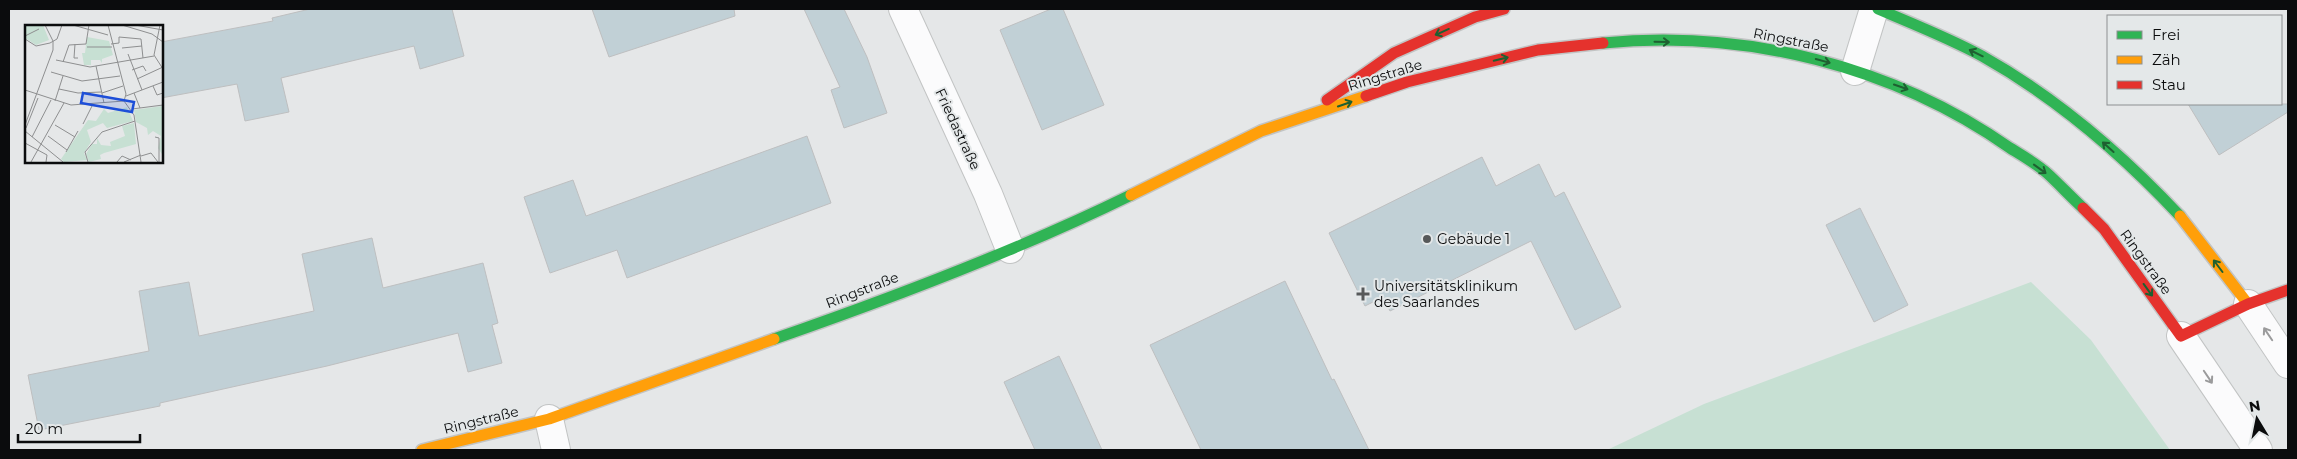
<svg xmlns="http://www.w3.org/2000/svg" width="2297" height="459" viewBox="0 0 2297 459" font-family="Montserrat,sans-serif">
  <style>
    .green { fill: #c7e0d3 }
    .building { fill: #c1d0d6; stroke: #bebfc0 }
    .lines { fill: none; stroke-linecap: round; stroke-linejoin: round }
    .street-casing { stroke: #c2c4c4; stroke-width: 30 }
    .fast-casing { stroke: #c2c4c4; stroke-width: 14 }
    .slow-casing { stroke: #c2c4c4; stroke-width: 14 }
    .jam-casing { stroke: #c2c4c4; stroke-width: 14 }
    .street { stroke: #fbfbfc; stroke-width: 28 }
    .fast { stroke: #30b455; stroke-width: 11 }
    .slow { stroke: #ff9f0a; stroke-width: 11 }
    .jam { stroke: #e5322d; stroke-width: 11 }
    .oneway { stroke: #1e6031 }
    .oneway2 { stroke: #9b9b9c }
    .poi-dot { fill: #57595a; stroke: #e4e8e9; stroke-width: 2 }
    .labels { text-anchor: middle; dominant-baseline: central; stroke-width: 4; stroke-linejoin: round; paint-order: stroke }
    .street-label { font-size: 14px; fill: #0b0c0d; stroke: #e4e8e9 }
    .poi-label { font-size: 14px; fill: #0b0c0d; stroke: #e4e8e9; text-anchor: start }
    .inset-road { fill: none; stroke: #8e8f90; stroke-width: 1 }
    .view { fill: #1d4ed8; fill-opacity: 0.15; stroke: #1d4ed8; stroke-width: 2.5 }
    .inset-edge { fill: none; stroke: #0b0c0d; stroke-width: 2.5 }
  </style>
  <rect width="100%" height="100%" fill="#e5e7e8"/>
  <path class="green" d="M2031,282L2091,340L2170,450H1607L1704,404Z"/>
  <g class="building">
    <path d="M310,9H452L464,56L420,69L414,46L281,78L289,112L245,121L237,84L161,98V42L273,21L272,18Z"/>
    <path d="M592,9H734L735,16L609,57Z"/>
    <path d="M804,9H844L867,57L887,113L844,128L831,90L840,87Z"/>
    <path d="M1051,9H1063L1104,105L1042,130L1000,30Z"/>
    <path d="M2188,104H2288V112L2219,155Z"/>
    <path d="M807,136L831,203L627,278L617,250L550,273L524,197L573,180L586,216Z"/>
    <path d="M1482,157L1496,186L1539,164L1555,197L1564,192L1621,307L1575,330L1531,241L1390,311L1383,297L1365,306L1329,233Z"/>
    <path d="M1860,208L1908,305L1874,322L1826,225Z"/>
    <path d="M372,238L383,288L483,263L498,323L492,325L502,363L468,372L458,333L327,366L160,403V406L39,430L28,375L149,351L139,291L189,282L199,336L314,311L302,254Z"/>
    <path d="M1285,281L1332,380L1334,379L1369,450H1201L1150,345Z"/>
    <path d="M1059,356L1073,386L1102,450H1035L1004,382Z"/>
  </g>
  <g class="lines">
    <g class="street-casing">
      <g id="street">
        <path d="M903,9L988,194L1010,249"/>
        <path d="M1855,71L1874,9"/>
        <path d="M2248,304L2288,364"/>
        <path d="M2181,336L2258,450"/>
        <path d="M549,419L556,450"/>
      </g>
    </g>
    <g class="fast-casing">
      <g id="fast">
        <path d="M1878,9C1913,24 1949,38 1982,56C2057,98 2122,154 2180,216"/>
        <path d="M1603,43C1746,29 1893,66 2010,148C2023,156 2037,164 2048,174C2060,185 2071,197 2083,208"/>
        <path d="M774,339C895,297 1017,251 1131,195"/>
      </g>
    </g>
    <g class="slow-casing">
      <g id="slow">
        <path d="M1131,195L1261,131L1366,96"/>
        <path d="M2180,216L2248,304"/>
        <path d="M422,450L549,419L774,339"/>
      </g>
    </g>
    <g class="jam-casing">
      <g id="jam">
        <path d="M1366,96L1407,82L1538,50L1603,43"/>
        <path d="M1327,100L1394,53L1475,17L1504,9"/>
        <path d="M2083,208L2104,229L2181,336L2248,304L2288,290"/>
      </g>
    </g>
    <use href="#street" class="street"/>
    <use href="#fast" class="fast"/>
    <use href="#slow" class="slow"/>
    <use href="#jam" class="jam"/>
  </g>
  <defs><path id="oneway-shaft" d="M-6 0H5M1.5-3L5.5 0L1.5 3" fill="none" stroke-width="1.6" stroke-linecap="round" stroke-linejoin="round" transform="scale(1.25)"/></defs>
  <g class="oneway">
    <use href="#oneway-shaft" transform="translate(1442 32) rotate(156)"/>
    <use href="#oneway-shaft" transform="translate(1662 42) rotate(1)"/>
    <use href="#oneway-shaft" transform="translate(1976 53) rotate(-154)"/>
    <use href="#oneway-shaft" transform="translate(1501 59) rotate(-14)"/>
    <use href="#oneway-shaft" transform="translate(1823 61) rotate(15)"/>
    <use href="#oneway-shaft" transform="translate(1901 87) rotate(19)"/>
    <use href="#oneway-shaft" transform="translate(1345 104) rotate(-19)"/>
    <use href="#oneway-shaft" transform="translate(2108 147) rotate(-138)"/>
    <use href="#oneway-shaft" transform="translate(2040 169) rotate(36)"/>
    <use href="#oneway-shaft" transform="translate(2218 266) rotate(-127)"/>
    <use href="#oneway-shaft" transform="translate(2148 290) rotate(54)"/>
  </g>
  <g class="oneway2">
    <use href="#oneway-shaft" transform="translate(2268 334) rotate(-124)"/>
    <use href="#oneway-shaft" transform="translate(2208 377) rotate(56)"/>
  </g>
  <g class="poi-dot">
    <circle cx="1427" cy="239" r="5"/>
    <path d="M1360.5 286.5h5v5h5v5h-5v5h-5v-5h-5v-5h5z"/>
  </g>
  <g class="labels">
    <g class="street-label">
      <text transform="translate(1791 40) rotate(11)">Ringstraße</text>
      <text transform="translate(1385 75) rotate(-17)">Ringstraße</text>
      <text transform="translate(958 129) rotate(65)">Friedastraße</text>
      <text transform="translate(2146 262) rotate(54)">Ringstraße</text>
      <text transform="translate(862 290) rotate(-21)">Ringstraße</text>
      <text transform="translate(481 420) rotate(-14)">Ringstraße</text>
    </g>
    <g class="poi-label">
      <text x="1437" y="239">Gebäude 1</text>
      <text x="1374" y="286">Universitätsklinikum<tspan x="1374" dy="16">des Saarlandes</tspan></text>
    </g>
  </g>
  <g transform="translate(25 25)">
    <rect width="138" height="138" fill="#e5e7e8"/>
    <path d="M0,0H18L24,15L11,20L0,13ZM62,12L84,16L88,30L77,34V38L75,35H66V40H59L57,28H60ZM137,81V129L133,123L136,111L128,106L123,110L122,103L111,97L109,85ZM102,82L108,96L82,103L78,98L62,105L66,117L59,128L62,135L39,137L36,134L63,95L71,96L79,84L83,88ZM109,98L111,119L79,128L75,130L76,134L64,137L61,129L67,119H72V113L76,120L86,121L85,117L100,111L97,101Z" fill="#c7e0d3"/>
    <path class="inset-road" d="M48,0L83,10M83,0L101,69L99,76M97,0L127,9L138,17M110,0L138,5M135,0L129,30L138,44M0,11L14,4M0,14L11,21L25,18L32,14L37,0M50,19L49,33H53M86,19L94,18V12L116,14L118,33M62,22H87M97,23L117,21M103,29L117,65M31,35L65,42L129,31M38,37L44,20L61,19L64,0M71,41L79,78M107,45L118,41L121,46M26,47L57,56L95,51M112,54L138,42M128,61L132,70L138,68M34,64L53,68L76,67M0,65L46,80L99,76L109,90L116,137M77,68L98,61M109,68L115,83M101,71L138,57M30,76L38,51M107,84L138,80M58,99L68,79M0,100L28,25V16L20,0M30,100L50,112M1,103L13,73M0,106L38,137M23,111L42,125M7,112L26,75M130,112L134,113V137M0,118L22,130L21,137M41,127L53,106M116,131L126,128L133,137M6,137L39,78M63,137L60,127L77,107L110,96M92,137L97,131L106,135M99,137L116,130"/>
    <path class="view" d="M58,68L109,77L107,87L56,78Z"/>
    <rect width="138" height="138" class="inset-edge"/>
  </g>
  <rect width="2297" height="459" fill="none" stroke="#0b0c0d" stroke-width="20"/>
  <rect x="2107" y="15" width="175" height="90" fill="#e4e8e9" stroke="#8d9091"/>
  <rect x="2117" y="31" width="25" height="8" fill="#30b455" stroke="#8d9091"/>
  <text x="2152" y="40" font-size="15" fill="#0b0c0d">Frei</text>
  <rect x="2117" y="56" width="25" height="8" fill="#ff9f0a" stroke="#8d9091"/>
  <text x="2152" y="65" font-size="15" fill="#0b0c0d">Zäh</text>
  <rect x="2117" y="81" width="25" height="8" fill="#e5322d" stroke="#8d9091"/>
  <text x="2152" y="90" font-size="15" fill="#0b0c0d">Stau</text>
  <g transform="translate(2257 419) rotate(350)" stroke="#e4e8e9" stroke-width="4" paint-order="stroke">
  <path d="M0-4L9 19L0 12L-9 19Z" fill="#0b0c0d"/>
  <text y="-8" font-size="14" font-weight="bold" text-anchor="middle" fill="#0b0c0d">N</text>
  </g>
  <path d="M18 434v8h122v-8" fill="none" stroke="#0b0c0d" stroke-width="2.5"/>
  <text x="25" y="434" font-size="15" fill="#0b0c0d" stroke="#e4e8e9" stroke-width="4" paint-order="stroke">20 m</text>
</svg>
